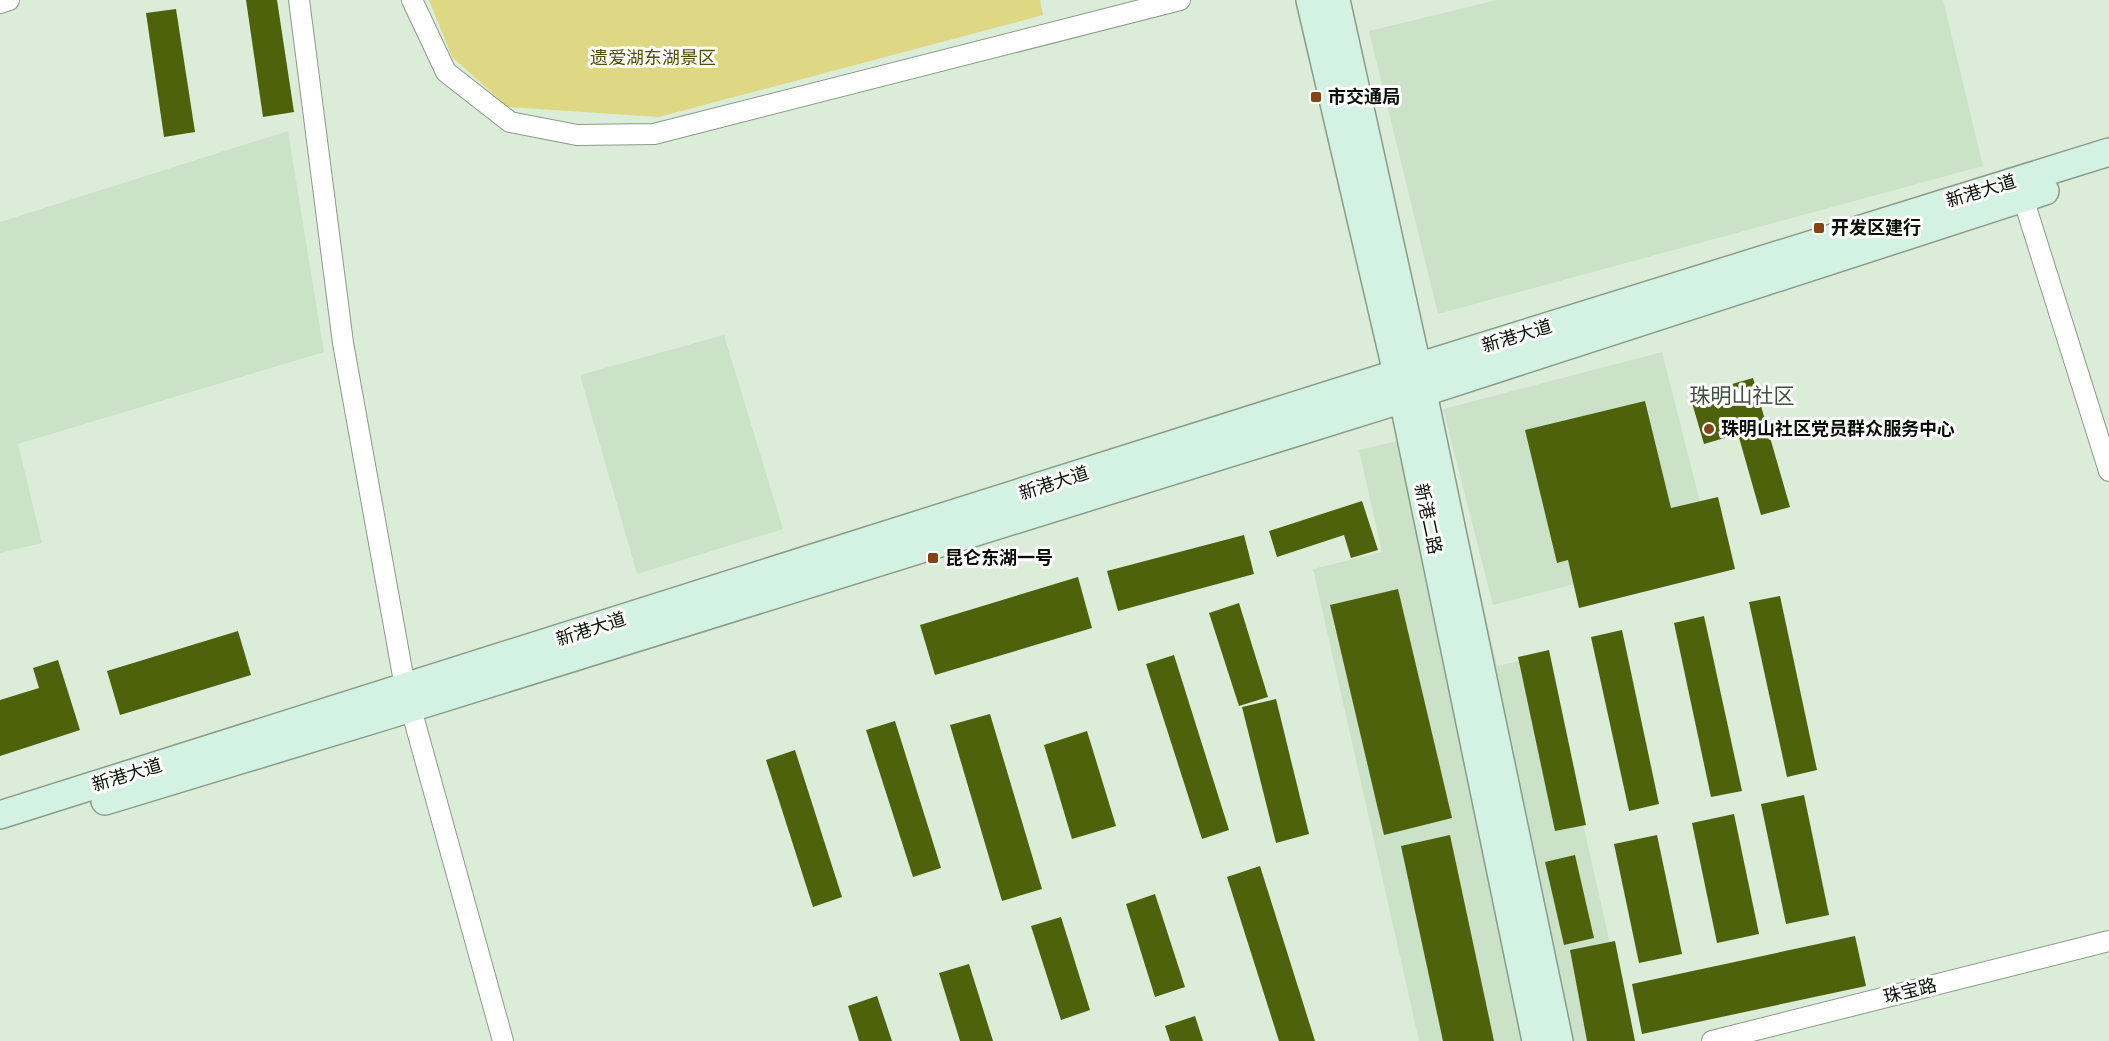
<svg xmlns="http://www.w3.org/2000/svg" width="2109" height="1041" viewBox="0 0 2109 1041" font-family="Karla,'Noto Sans SC',sans-serif">
  <style>
    .built { fill: #cbe2c8 }
    .green { fill: #ded885 }
    .building { fill: #4e620b }
    .lines { fill: none; stroke-linecap: round; stroke-linejoin: round }
    .street-casing { stroke: #8b9b88; stroke-width: 22 }
    .secondary-casing { stroke: #8b9b88; stroke-width: 30 }
    .street { stroke: #fff; stroke-width: 20 }
    .secondary { stroke: #d3f2e3; stroke-width: 27 }
    .poi-dot { fill: #874318; stroke: #fff; stroke-width: 2 }
    .labels { text-anchor: middle; dominant-baseline: central; stroke-width: 6; stroke-linejoin: round; paint-order: stroke }
    .park-label { font-size: 18px; fill: #534e09; stroke: #fff }
    .poi-label { font-size: 18px; font-weight: bold; fill: #090e08; stroke: #fff; text-anchor: start }
    .street-label { font-size: 18px; fill: #090e08; stroke: #fff }
    .quarter-label { font-size: 21px; fill: #41503f; stroke: #fff }
  </style>
  <rect width="100%" height="100%" fill="#dbedd9"/>
  <g class="built">
    <path d="M1497,0H1943L1983,166L1438,314L1369,31Z"/>
    <path d="M288,131L324,352L18,444L42,543L0,553V222Z"/>
    <path d="M724,335L783,529L637,574L580,375Z"/>
    <path d="M1662,352L1712,549L1493,605L1443,409Z"/>
    <path d="M1444,430L1497,666L1545,655L1632,1041H1419L1313,569L1382,552L1359,450Z"/>
  </g>
  <path class="green" d="M429,0H1040L1043,15L659,117L508,107L452,57Z"/>
  <g class="building">
    <path d="M246,0H277L294,112L263,117Z"/>
    <path d="M176,9L195,132L164,137L146,13Z"/>
    <path d="M1753,378L1790,507L1761,515L1738,434L1704,444L1690,396Z"/>
    <path d="M1645,401L1671,508L1718,497L1735,569L1579,608L1568,560L1557,563L1525,430Z"/>
    <path d="M1362,501L1378,550L1351,558L1344,535L1277,557L1269,531Z"/>
    <path d="M1244,535L1254,574L1118,611L1107,571Z"/>
    <path d="M1078,577L1092,628L935,675L920,625Z"/>
    <path d="M1398,589L1452,818L1384,835L1330,605Z"/>
    <path d="M1780,596L1817,770L1787,777L1749,602Z"/>
    <path d="M1239,603L1268,697L1239,706L1209,613Z"/>
    <path d="M1704,616L1742,791L1711,797L1674,623Z"/>
    <path d="M1622,630L1659,804L1629,811L1591,637Z"/>
    <path d="M238,631L251,675L120,715L107,671Z"/>
    <path d="M1549,650L1586,825L1555,831L1518,657Z"/>
    <path d="M1174,655L1229,830L1202,839L1146,664Z"/>
    <path d="M58,660L80,730L0,756V700L39,688L33,668Z"/>
    <path d="M1276,699L1309,834L1276,843L1242,707Z"/>
    <path d="M990,714L1042,889L1002,901L950,725Z"/>
    <path d="M895,721L941,868L913,877L866,730Z"/>
    <path d="M1087,731L1116,826L1072,839L1044,745Z"/>
    <path d="M795,750L842,897L813,907L766,760Z"/>
    <path d="M1804,795L1829,915L1786,924L1761,804Z"/>
    <path d="M1734,814L1759,934L1717,943L1692,823Z"/>
    <path d="M1450,835L1494,1041H1443L1401,846Z"/>
    <path d="M1657,835L1682,954L1639,963L1614,844Z"/>
    <path d="M1575,855L1594,938L1564,945L1545,862Z"/>
    <path d="M1260,866L1315,1041H1279L1227,877Z"/>
    <path d="M1155,894L1185,987L1155,997L1126,904Z"/>
    <path d="M1061,917L1090,1010L1061,1020L1031,926Z"/>
    <path d="M1855,936L1866,986L1642,1034L1632,984Z"/>
    <path d="M1615,941L1635,1041H1587L1570,950Z"/>
    <path d="M969,964L993,1041H960L939,973Z"/>
    <path d="M877,996L892,1041H859L848,1006Z"/>
    <path d="M1195,1016L1203,1041H1170L1165,1026Z"/>
  </g>
  <g class="lines">
    <g class="street-casing">
      <g id="street">
        <path d="M299,0L343,343L405,687L503,1041"/>
        <path d="M412,0L446,72L510,122L577,135L654,134L1180,0"/>
        <path d="M0,3L9,0"/>
        <path d="M2019,185L2109,471"/>
        <path d="M1712,1041L2109,941"/>
      </g>
    </g>
    <g class="secondary-casing">
      <g id="secondary">
        <path d="M1310,0L1403,399L1536,1041"/>
        <path d="M1336,0L1423,393L1559,1041"/>
        <path d="M105,801L385,716L1403,399L2045,191"/>
        <path d="M0,815L1417,367L2109,152"/>
      </g>
    </g>
    <use href="#street" class="street"/>
    <use href="#secondary" class="secondary"/>
  </g>
  <g class="poi-dot">
    <rect x="1310" y="91" width="12" height="12" rx="3"/>
    <rect x="1813" y="222" width="12" height="12" rx="3"/>
    <circle cx="1709" cy="429" r="6"/>
    <rect x="927" y="552" width="12" height="12" rx="3"/>
  </g>
  <g class="labels">
    <g class="park-label">
      <text x="653" y="58">遗爱湖东湖景区</text>
    </g>
    <g class="poi-label">
      <text x="1328" y="97">市交通局</text>
      <text x="1831" y="228">开发区建行</text>
      <text x="1721" y="429">珠明山社区党员群众服务中心</text>
      <text x="945" y="558">昆仑东湖一号</text>
    </g>
    <g class="street-label">
      <text transform="translate(1981 191) rotate(-17)">新港大道</text>
      <text transform="translate(1517 336) rotate(-17)">新港大道</text>
      <text transform="translate(1054 483) rotate(-18)">新港大道</text>
      <text transform="translate(1428 519) rotate(78)">新港二路</text>
      <text transform="translate(591 629) rotate(-18)">新港大道</text>
      <text transform="translate(127 775) rotate(-17)">新港大道</text>
      <text transform="translate(1910 991) rotate(-14)">珠宝路</text>
    </g>
    <g class="quarter-label">
      <text x="1742" y="396">珠明山社区</text>
    </g>
  </g>
</svg>
